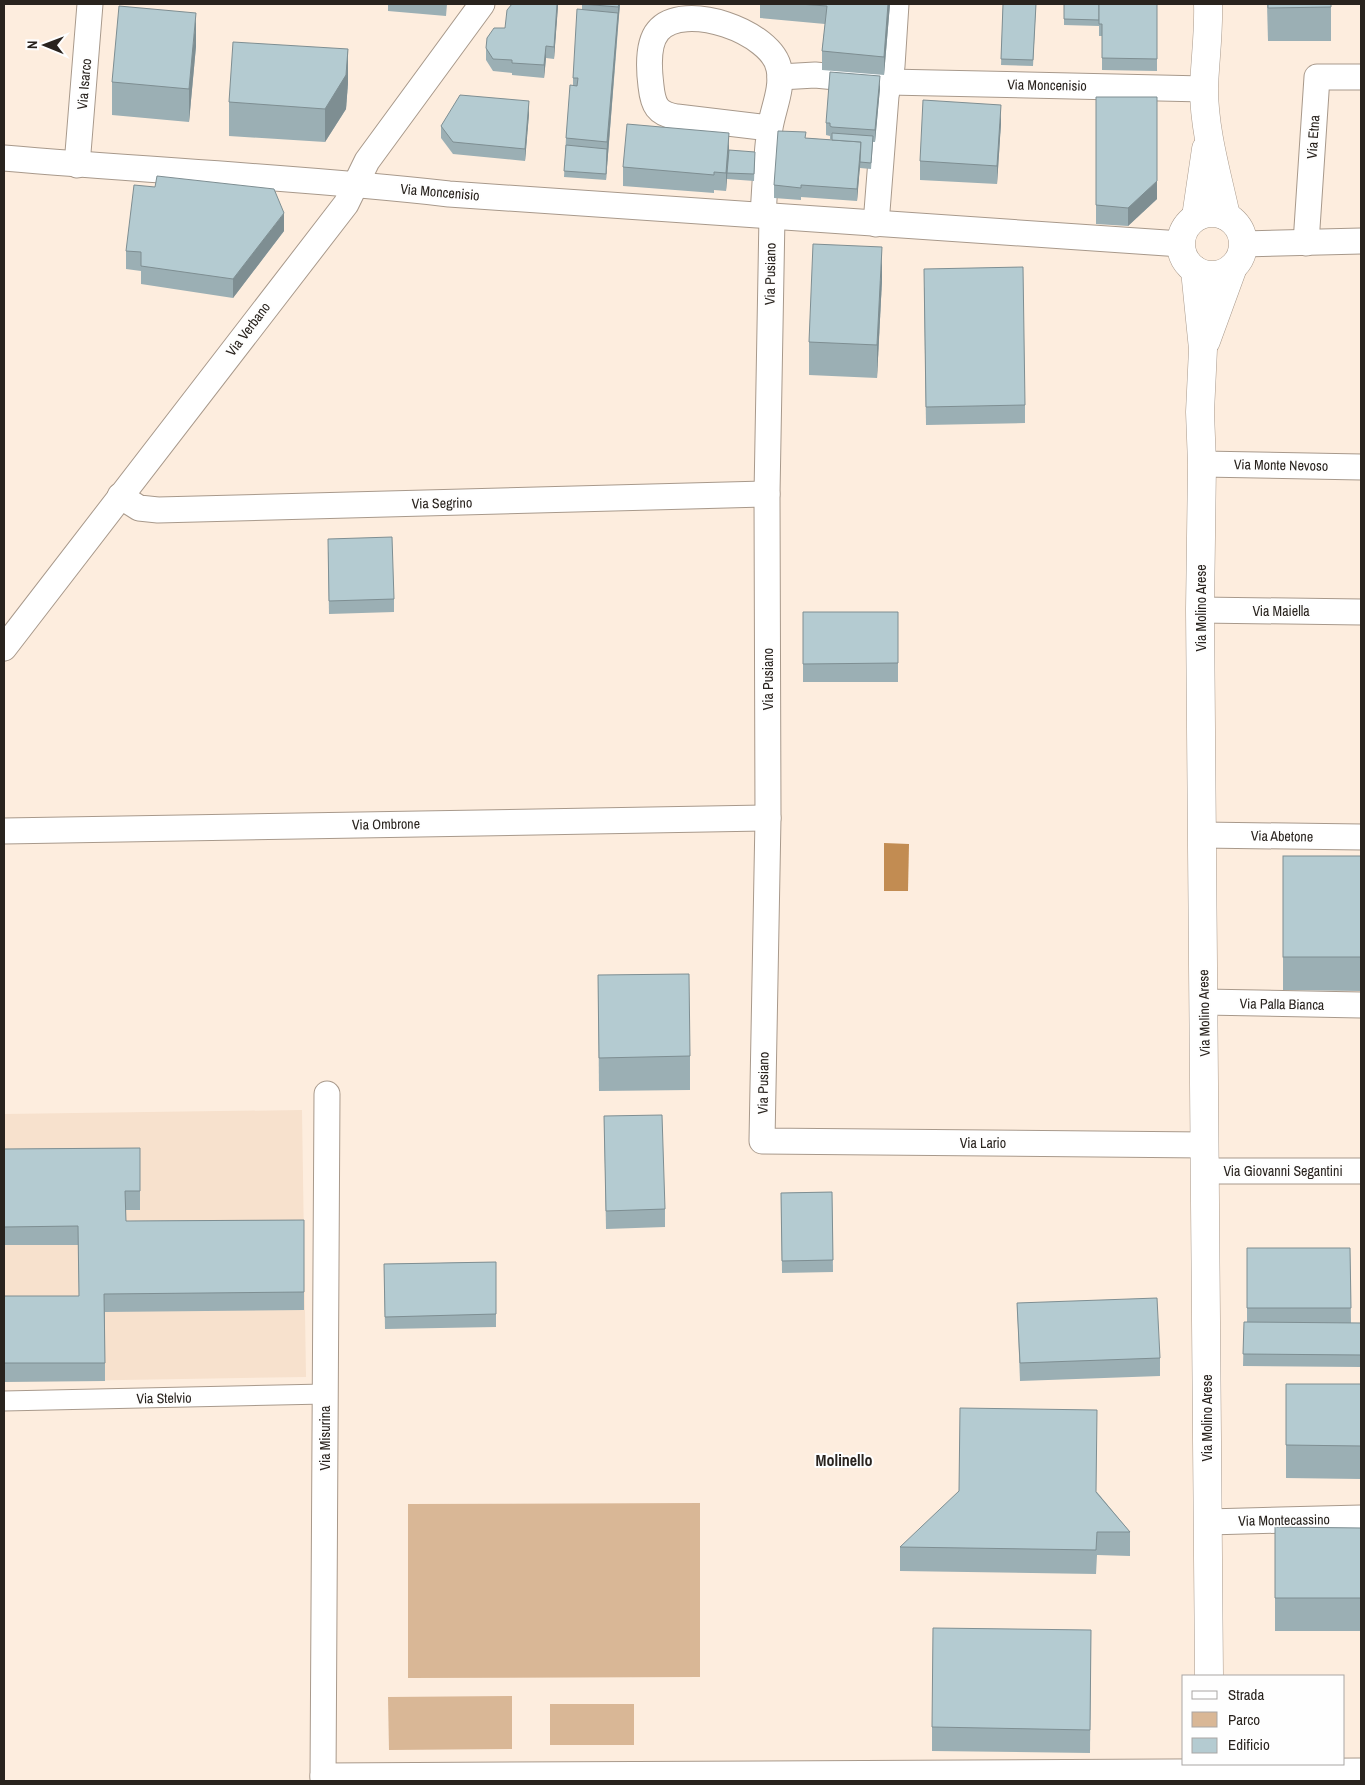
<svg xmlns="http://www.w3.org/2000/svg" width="1365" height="1785" viewBox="0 0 1365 1785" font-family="'Archivo Narrow',sans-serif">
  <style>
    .built { fill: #f7e1cd }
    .green { fill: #d9b796 }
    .water { fill: #c28c52 }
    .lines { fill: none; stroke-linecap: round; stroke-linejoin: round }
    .pedestrian-casing { stroke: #a8998b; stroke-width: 21 }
    .minor-casing { stroke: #a8998b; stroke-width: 27 }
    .tertiary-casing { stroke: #a8998b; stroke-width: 29 }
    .pedestrian { stroke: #fff; stroke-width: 19 }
    .minor { stroke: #fff; stroke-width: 25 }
    .tertiary { stroke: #fff; stroke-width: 28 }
    .wall { fill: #9bafb4 }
    .shaded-wall { fill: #7e8e92 }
    .building { fill: #b4cbd1; stroke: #7e8e92 }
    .labels { text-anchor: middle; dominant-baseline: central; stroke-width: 4; stroke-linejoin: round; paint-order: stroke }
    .street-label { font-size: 14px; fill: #29231e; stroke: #fefefe }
    .quarter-label { font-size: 16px; font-weight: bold; fill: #29231e; stroke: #fefefe }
  </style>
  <rect width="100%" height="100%" fill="#fdedde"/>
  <path class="built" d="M302,1110L306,1377L4,1382V1114Z"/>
  <g class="green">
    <path d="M700,1503V1677L408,1678V1504Z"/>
    <path d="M512,1696V1749L389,1750L388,1697Z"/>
    <rect x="550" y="1704" width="84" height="41"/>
  </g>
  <path class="water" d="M884,843L909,844L908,891H884Z"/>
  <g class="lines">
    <g class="pedestrian-casing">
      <path id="pedestrian" d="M4,1401L325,1394"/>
    </g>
    <g class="minor-casing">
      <g id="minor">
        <path d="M780,77L815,75L889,82L1204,89"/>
        <path d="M4,158C152,171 301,177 449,194L1181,244"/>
        <path d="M77,165L90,4"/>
        <path d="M763,215C765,186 766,157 770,128C773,109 783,88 779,69C773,32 683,0 658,31C647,44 649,70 651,86C653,105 657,114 677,117L770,128"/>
        <path d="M772,216L767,494L768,818L762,1141L1205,1145"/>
        <path d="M876,224L886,96L892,66L896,4"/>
        <path d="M1306,243L1317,77H1361"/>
        <path d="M1243,244L1361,241"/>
        <path d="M1202,464L1361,467"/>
        <path d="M120,496L139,508L158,510L767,494"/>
        <path d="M1200,610L1361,612"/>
        <path d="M4,648L346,204L367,161L482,4"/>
        <path d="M4,831L768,818"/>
        <path d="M1202,835L1361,837"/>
        <path d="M1204,1002L1361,1005"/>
        <path d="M1205,1171H1361"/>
        <path d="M1208,1522L1361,1518"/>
        <path d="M323,1776L1361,1771"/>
        <path d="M323,1781L327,1094"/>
      </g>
    </g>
    <g class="tertiary-casing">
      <g id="tertiary">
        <path d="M1208,4C1209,32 1205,60 1204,88C1204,131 1217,174 1226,216"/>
        <circle cx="1212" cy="244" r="31"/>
        <path d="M1196,217L1206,149"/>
        <path d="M1195,270L1203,349L1200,412L1202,464L1200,610L1209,1676"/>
        <path d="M1206,341L1233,267"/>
        <path d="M1210,1781V1764"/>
      </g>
    </g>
    <use href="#pedestrian" class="pedestrian"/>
    <use href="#minor" class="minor"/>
    <use href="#tertiary" class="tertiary"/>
  </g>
  <g class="wall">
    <path d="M388,4H447L446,16L388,11Z"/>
    <path d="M558,4L554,59L546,58L544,78L512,75V73L493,71L486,60V48L505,28Z"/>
    <path d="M582,4H620L606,180L564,177L566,138L573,86V78L582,10Z"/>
    <path d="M760,4H890L884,75L822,70V51L825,24L760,18Z"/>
    <path d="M1003,4H1036L1033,66L1001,65Z"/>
    <path d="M1064,4H1157V71L1102,70V36H1099V26L1064,25Z"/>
    <path d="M1267,4H1331V41H1268Z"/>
    <path d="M196,46L189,122L112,115V82Z"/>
    <path d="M348,83L346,109L325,142L229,136V102Z"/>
    <path d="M880,88L875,142H873L871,169L860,168V164L857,201L801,197V200L774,198V185L806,138L832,140V139H830V136L826,135V123Z"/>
    <path d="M1096,97L1157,199L1128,226L1096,224Z"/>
    <path d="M529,114L525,161L453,154L441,138V126Z"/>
    <path d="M1001,123L997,184L920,180V161Z"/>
    <path d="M729,150L755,158L754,181L727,179V178L726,191L714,190V193L623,186V167Z"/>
    <path d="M284,231L233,298L141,284V271L126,269V251Z"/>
    <path d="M882,280L877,378L809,375V342Z"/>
    <path d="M924,287L1025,405V423L926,425Z"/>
    <path d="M328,552L394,599V612L329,614Z"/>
    <rect x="803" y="612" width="95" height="70"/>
    <path d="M1283,856H1361V991L1283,990Z"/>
    <path d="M598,975L690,1056V1090L599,1091Z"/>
    <path d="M604,1116L665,1209V1227L606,1229Z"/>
    <path d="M140,1148V1210H126V1221L304,1220V1310L105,1312V1381L4,1382V1296H79L78,1245H4V1149Z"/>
    <path d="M832,1192L833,1272L782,1273L781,1193Z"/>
    <path d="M1247,1248H1350L1351,1323H1361V1367L1243,1366L1244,1322H1247Z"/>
    <path d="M496,1262V1327L385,1329L384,1264Z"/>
    <path d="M1017,1303L1160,1358V1376L1020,1381Z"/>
    <path d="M1286,1384H1361V1479L1286,1478Z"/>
    <path d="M1097,1492L1130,1532V1556L1097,1555L1096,1574L900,1571V1547Z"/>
    <path d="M1275,1527L1361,1528V1631H1275Z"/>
    <path d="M1091,1630L1090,1753L932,1751V1727Z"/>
  </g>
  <g class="shaded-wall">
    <path d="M557,4H558V7L554,59V47Z"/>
    <path d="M619,4H620L618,25V7Z"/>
    <path d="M888,4H890L884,75V57Z"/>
    <path d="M196,13V46L189,122V89Z"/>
    <path d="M618,13V25L606,180L607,142Z"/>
    <path d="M546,46V58L544,78V65Z"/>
    <path d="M348,49V83L346,109L325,142V109Z"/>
    <path d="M880,76V88L875,142V130Z"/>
    <path d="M529,101V114L525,161V149Z"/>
    <path d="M1001,105V123L997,184V166Z"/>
    <path d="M729,133V151L726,191V173Z"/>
    <path d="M861,142V155L857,201V189Z"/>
    <path d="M1157,181V199L1128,226V208Z"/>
    <path d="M284,213V231L233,298V279Z"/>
    <path d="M882,247V280L877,378V345Z"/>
  </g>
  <g class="building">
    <path d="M512,4H557L554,47L546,46L544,65L512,63V60L493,59L486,48L487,38L494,28H505L507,10Z"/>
    <path d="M582,4H619L618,7Z"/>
    <path d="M799,4H888L884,57L822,51L827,6Z"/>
    <path d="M1003,4H1036L1033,60L1001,59Z"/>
    <path d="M1064,4H1099V20L1064,19Z"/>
    <path d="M1099,4H1157V59L1102,58V24H1099Z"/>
    <path d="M1268,4H1331V7L1268,8Z"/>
    <path d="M119,6L196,13L189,89L112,82Z"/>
    <path d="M577,9L618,13L607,142L566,138L570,85L577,86L578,78H573Z"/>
    <path d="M233,42L348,49L346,75L325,109L229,102Z"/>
    <path d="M830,72L880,76L875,130L832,127L830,126V123H826Z"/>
    <path d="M460,95L529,101L525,149L453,142L441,126Z"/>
    <path d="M1096,97H1157V181L1128,208L1096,205Z"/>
    <path d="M923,100L1001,105L997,166L920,161Z"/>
    <path d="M627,124L729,133L726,173L714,172V175L623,167Z"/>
    <path d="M778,131L806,132L805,138L861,142L857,189L801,185V188L774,185Z"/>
    <path d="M832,133L873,136L871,163L860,162L861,142L832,140Z"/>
    <path d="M566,145L607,149L606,174L564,171Z"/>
    <path d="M729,150L755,152L754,174L727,173Z"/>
    <path d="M157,176L274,189L284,213L233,279L141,266V252L126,251L134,185L155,187Z"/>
    <path d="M813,244L882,247L877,345L809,342Z"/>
    <path d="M1023,267L1025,405L926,407L924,269Z"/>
    <path d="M392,537L394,599L329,601L328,539Z"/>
    <path d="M803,612H898V663L803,664Z"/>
    <rect x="1283" y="856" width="78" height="101"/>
    <path d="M689,974L690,1056L599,1058L598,975Z"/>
    <path d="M662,1115L665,1209L606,1211L604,1116Z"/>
    <path d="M140,1148V1191H125L126,1221L304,1220V1292L104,1294L105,1363H4V1296H79L78,1226L4,1227V1149Z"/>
    <path d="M832,1192L833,1260L782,1261L781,1193Z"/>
    <path d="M1247,1248H1350L1351,1308H1247Z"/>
    <path d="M496,1262V1314L385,1317L384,1264Z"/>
    <path d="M1157,1298L1160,1358L1020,1363L1017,1303Z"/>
    <path d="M1244,1322L1361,1323V1355L1243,1354Z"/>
    <path d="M1286,1384H1361V1446L1286,1445Z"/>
    <path d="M960,1408L1097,1410L1096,1492L1130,1532H1097L1096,1550L900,1547L959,1491Z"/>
    <path d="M1275,1527L1361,1528V1598H1275Z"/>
    <path d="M933,1628L1091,1630L1090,1730L932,1727Z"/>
  </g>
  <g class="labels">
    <g class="street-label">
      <text transform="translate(84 84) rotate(-85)">Via Isarco</text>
      <text transform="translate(1047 85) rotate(1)">Via Moncenisio</text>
      <text transform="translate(1313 137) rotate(-86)">Via Etna</text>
      <text transform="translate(440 192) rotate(5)">Via Moncenisio</text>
      <text transform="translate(770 274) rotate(-89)">Via Pusiano</text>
      <text transform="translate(248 329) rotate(-53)">Via Verbano</text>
      <text transform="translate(1281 465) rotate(1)">Via Monte Nevoso</text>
      <text transform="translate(442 503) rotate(-1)">Via Segrino</text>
      <text transform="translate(1201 608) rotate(-90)">Via Molino Arese</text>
      <text x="1281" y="611">Via Maiella</text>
      <text transform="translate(768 679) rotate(-90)">Via Pusiano</text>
      <text transform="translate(386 824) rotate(-1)">Via Ombrone</text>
      <text transform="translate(1282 836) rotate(1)">Via Abetone</text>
      <text transform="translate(1282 1004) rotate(1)">Via Palla Bianca</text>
      <text transform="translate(1204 1013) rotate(-91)">Via Molino Arese</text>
      <text transform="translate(763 1083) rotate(-89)">Via Pusiano</text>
      <text x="983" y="1143">Via Lario</text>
      <text x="1283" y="1171">Via Giovanni Segantini</text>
      <text transform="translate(164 1398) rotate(-1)">Via Stelvio</text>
      <text transform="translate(1207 1418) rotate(-90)">Via Molino Arese</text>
      <text transform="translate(325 1438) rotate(-90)">Via Misurina</text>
      <text transform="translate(1284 1520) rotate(-1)">Via Montecassino</text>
    </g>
    <g class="quarter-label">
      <text x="844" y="1460">Molinello</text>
    </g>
  </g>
  <rect width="1365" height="1785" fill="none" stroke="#29231e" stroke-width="10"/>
  <rect x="1182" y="1675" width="162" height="90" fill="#fefefe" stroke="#a9a6a4"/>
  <rect x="1192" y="1691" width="25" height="8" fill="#ffffff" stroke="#a9a6a4"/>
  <text x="1228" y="1700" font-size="15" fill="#29231e">Strada</text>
  <rect x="1192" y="1712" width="25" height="15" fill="#d9b796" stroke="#a9a6a4"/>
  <text x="1228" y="1725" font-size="15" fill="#29231e">Parco</text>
  <rect x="1192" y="1738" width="25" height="15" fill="#b4cbd1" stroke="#a9a6a4"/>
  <text x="1228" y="1750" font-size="15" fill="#29231e">Edificio</text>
  <g transform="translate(45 45) rotate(271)" stroke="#fefefe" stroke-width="4" paint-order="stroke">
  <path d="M0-4L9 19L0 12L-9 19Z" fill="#29231e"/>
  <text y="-8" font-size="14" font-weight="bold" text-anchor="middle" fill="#29231e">N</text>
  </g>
</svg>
